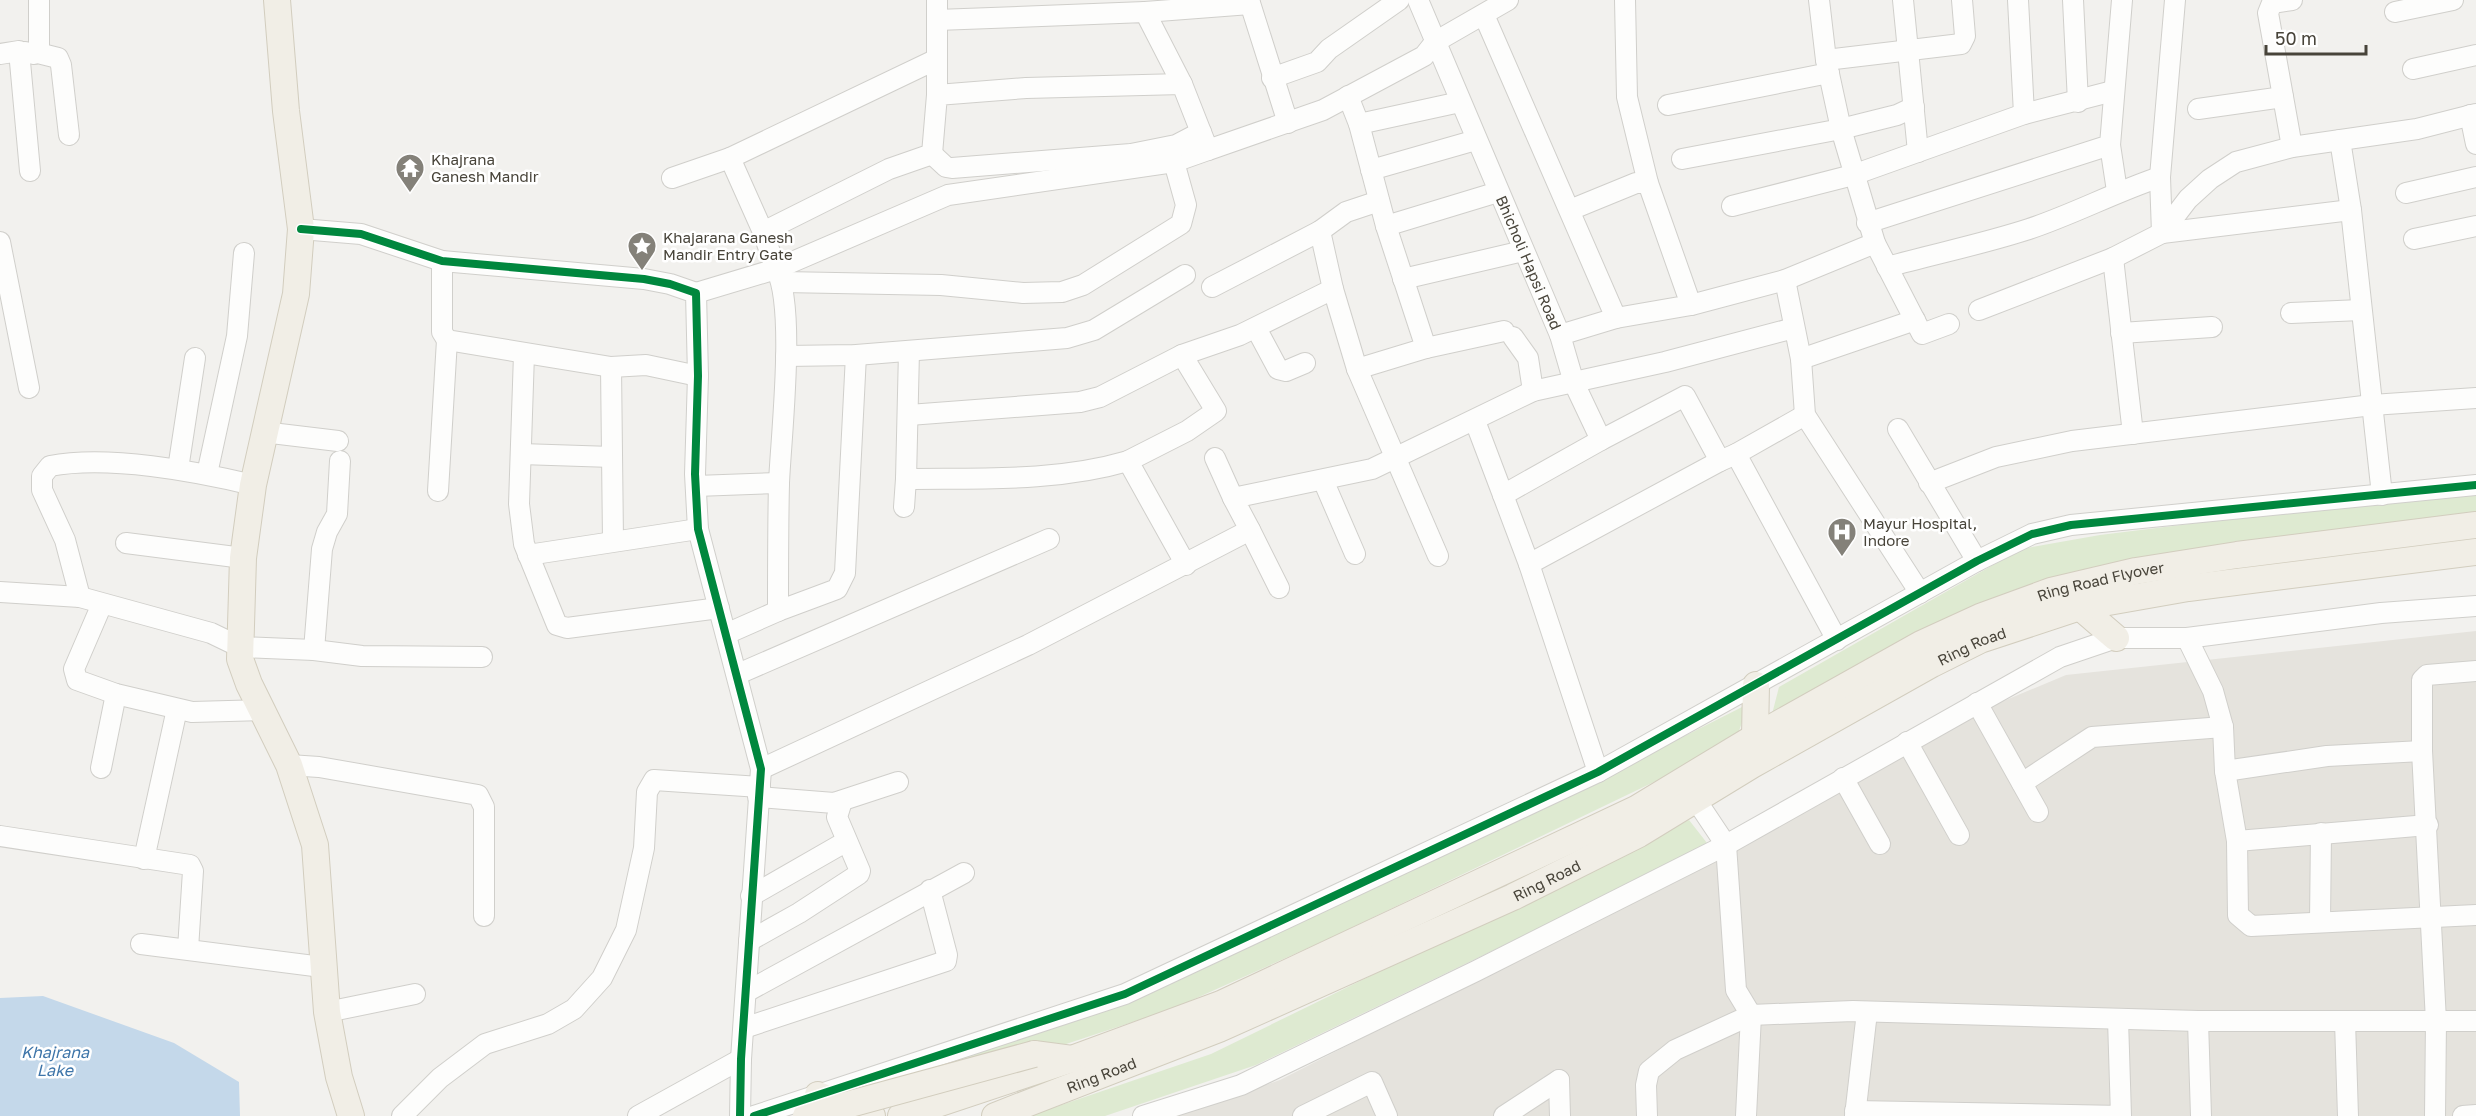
<svg xmlns="http://www.w3.org/2000/svg" width="2476" height="1116" viewBox="0 0 2476 1116" font-family="'Golos Text',sans-serif">
  <style>
    .residential { fill: #e5e3dd }
    .green { fill: #deead1 }
    .water { fill: #c4d8ea }
    .lines { fill: none; stroke-linecap: round; stroke-linejoin: round }
    .minor-casing { stroke: #d0cfcb; stroke-width: 22 }
    .major-casing { stroke: #d2cdbe; stroke-width: 28 }
    .minor { stroke: #fdfdfc; stroke-width: 20 }
    .major { stroke: #f1eee6; stroke-width: 26 }
    .major-bridge-casing { stroke: #d2cdbe; stroke-width: 28; stroke-linecap: butt }
    .major-bridge { stroke: #f1eee6; stroke-width: 26 }
    .cycleway-casing { stroke: #fff; stroke-width: 11 }
    .cycleway { stroke: #00873e; stroke-width: 8 }
    .labels { text-anchor: middle; dominant-baseline: central; stroke-width: 5; stroke-linejoin: round; paint-order: stroke }
    .poi-label { font-size: 15px; fill: #48443a; stroke: #fff; text-anchor: start }
    .street-label { font-size: 15px; fill: #48443a; stroke: #fff }
    .water-label { font-size: 16px; font-style: italic; fill: #3e75a9; stroke: #fff }
  </style>
  <rect width="100%" height="100%" fill="#f2f1ee"/>
  <path class="residential" d="M2476,631V1116H1177L1280,1080L1673,879L1987,708L2066,675Z"/>
  <g class="green">
    <path d="M2476,494V524L2124,563L1770,722L1779,687L2021,549L2100,535L2327,507Z"/>
    <path d="M1748,704L1735,743L1328,939L1172,1009L1045,1051L863,1116H794L831,1100L1128,1001L1580,789Z"/>
    <path d="M1689,820L1707,843L1560,918L1256,1065L1105,1116H1029L1211,1054Z"/>
  </g>
  <path class="water" d="M43,996L174,1043L239,1082L240,1116H0V998Z"/>
  <g class="lines">
    <g class="minor-casing">
      <g id="minor">
        <path d="M1249,0L1288,123"/>
        <path id="s1" d="M1418,0L1560,335L1574,383L1601,440L1685,396L1720,461L1736,454"/>
        <path d="M1903,0L1918,152"/>
        <path d="M2018,0L2024,114"/>
        <path d="M2073,0L2078,102"/>
        <path d="M2175,0L2160,177L2162,233L2351,210"/>
        <path d="M2292,0L2272,3L2268,13L2292,147"/>
        <path d="M1145,12L1250,4"/>
        <path d="M2395,12L2453,0"/>
        <path d="M1484,15L1616,318L1691,305L1648,183L1627,97L1625,0"/>
        <path d="M937,20L1145,12L1182,84"/>
        <path d="M25,52L34,54L39,51V0"/>
        <path d="M38,53L58,58L61,65L69,135"/>
        <path d="M0,54L19,51L30,171"/>
        <path d="M1826,60L1961,44L1965,36L1962,0"/>
        <path d="M2413,69L2476,55"/>
        <path d="M1272,78L1317,62L1329,49L1399,0"/>
        <path d="M937,95V0"/>
        <path d="M1348,96L1359,124L1386,226L1426,348L1357,369"/>
        <path d="M1668,105L1829,73"/>
        <path d="M1914,107L1897,115L1841,129L1875,243L1922,334L1949,324"/>
        <path d="M2198,109L2283,97"/>
        <path d="M2470,115L2476,144"/>
        <path d="M1359,124L1460,102"/>
        <path d="M2340,140L2351,210L2382,495"/>
        <path d="M2110,145L2117,191"/>
        <path d="M932,154L946,167L952,168L1131,154L1176,145L1201,132"/>
        <path d="M730,158L937,59"/>
        <path d="M1682,159L1841,129L1826,60L1819,0"/>
        <path d="M1371,170L1476,140"/>
        <path d="M672,178L730,158L763,232"/>
        <path d="M2406,193L2476,177"/>
        <path d="M1732,206L1853,175L2024,114L2113,91"/>
        <path d="M1570,210L1636,183H1648"/>
        <path d="M1867,223L2110,145L2122,0"/>
        <path d="M1386,226L1498,192"/>
        <path d="M301,229L361,234L442,261L644,279L670,284L696,293L698,376L695,474L698,529L761,769L741,1059L740,1116"/>
        <path d="M2414,239L2476,226"/>
        <path d="M0,242L29,388"/>
        <path d="M2113,258L2133,434"/>
        <path d="M442,261V332L447,340L611,367"/>
        <path d="M1887,267C1934,254 1983,244 2029,229C2074,214 2115,192 2160,177"/>
        <path d="M1403,279L1523,251"/>
        <path d="M1785,280L1801,359L1805,415L1920,593"/>
        <path d="M783,282L941,285L1023,293L1062,292L1083,285L1181,224L1186,205L1174,162L1208,150"/>
        <path d="M1212,287L1320,231"/>
        <path d="M1333,289L1357,369L1438,556"/>
        <path d="M696,293L776,269L763,232L889,169L932,154L937,95L1026,88L1182,84L1208,150L1323,110L1424,56L1435,42L1508,0"/>
        <path d="M1691,305L1785,280L1875,243"/>
        <path d="M1979,310L2113,258L2162,233L2188,199L2210,179L2236,162L2292,147L2417,129L2476,114"/>
        <path d="M2291,313L2361,310"/>
        <path d="M1256,328L1278,369L1286,371L1305,363"/>
        <path d="M2121,333L2212,327"/>
        <path d="M1560,335L1616,318"/>
        <path d="M1513,337L1528,358L1533,391"/>
        <path d="M1426,348L1504,331"/>
        <path d="M909,351L906,479C981,478 1056,482 1128,461"/>
        <path d="M524,354L519,504L524,544L557,625L567,628L719,608"/>
        <path d="M786,356L856,355L1067,338L1094,330L1185,275"/>
        <path d="M1801,359L1915,320"/>
        <path d="M909,415L1080,402L1100,397L1182,355"/>
        <path d="M1805,415L1736,454L1837,640"/>
        <path d="M1475,421L1503,495L1601,440"/>
        <path d="M1898,429L1977,561"/>
        <path d="M263,432L338,441"/>
        <path d="M521,454L612,457"/>
        <path d="M1215,458L1233,498"/>
        <path d="M178,469L195,358"/>
        <path d="M207,474L237,336L244,253"/>
        <path d="M1323,480L1355,554"/>
        <path d="M1929,483L1996,457L2072,441L2372,405L2476,398"/>
        <path d="M696,486L779,483"/>
        <path d="M438,491L447,340"/>
        <path d="M1503,495L1529,564L1598,772"/>
        <path d="M904,507L906,479"/>
        <path d="M1250,530L1279,588"/>
        <path d="M613,540L611,367L646,365L698,376"/>
        <path d="M126,543L243,558"/>
        <path d="M528,555L698,529"/>
        <path d="M1529,564L1720,461"/>
        <path d="M1186,565L1128,461L1187,431L1216,411L1182,355L1240,335L1333,289L1320,231L1346,212L1379,201"/>
        <path d="M0,592L80,597L211,633L240,647L314,650L362,656L482,657"/>
        <path d="M80,597L65,540L42,490V476L50,466C108,455 195,471 253,485"/>
        <path d="M102,604L74,669L77,680L116,694L192,712L262,710"/>
        <path d="M778,611L837,589L845,573L856,355"/>
        <path d="M726,634L778,611C778,568 778,526 779,483C781,435 796,307 776,269L948,195L1174,162"/>
        <path d="M2187,638L2213,691L2223,727L2225,771L2327,756L2422,751"/>
        <path d="M314,650L322,549L327,532L337,514L340,461"/>
        <path d="M738,674L1049,539"/>
        <path d="M1977,703L2038,812"/>
        <path d="M1907,742L1959,835"/>
        <path d="M289,765L319,767L478,795L484,807V916"/>
        <path d="M101,768L116,694"/>
        <path d="M761,769L1028,645L1250,530L1233,498L1372,469L1533,391L1665,362L1794,328"/>
        <path d="M2225,771L2237,841"/>
        <path d="M1843,778L1880,844"/>
        <path d="M2022,783L2092,737L2223,727"/>
        <path d="M758,797L834,803L898,782"/>
        <path d="M1696,800L1726,845L1736,990L1751,1015L1746,1116"/>
        <path d="M2428,825L2237,841L2238,915L2251,926L2476,915"/>
        <path d="M0,836L190,865L193,871L188,949"/>
        <path d="M144,859L177,709"/>
        <path d="M751,896L840,845"/>
        <path d="M2320,921L2321,833"/>
        <path d="M749,941L799,913L859,874L860,871L837,817L842,801"/>
        <path d="M141,944L322,967"/>
        <path d="M746,992L964,873"/>
        <path d="M327,1012L415,994"/>
        <path d="M2198,1021L2201,1116"/>
        <path d="M2345,1021L2348,1116"/>
        <path d="M744,1028L946,961L947,955L930,890"/>
        <path d="M1559,1080L1560,1116"/>
        <path d="M1855,1111L2121,1116L2118,1019"/>
        <path d="M402,1116L440,1078L485,1044L548,1024L574,1009L602,978L626,930L644,848L647,792L654,780L760,787"/>
        <path d="M638,1116L741,1059"/>
        <path d="M754,1116L1125,994L1598,772L1977,561L2032,534L2071,525L2476,485"/>
        <path d="M1143,1116L1241,1085L1476,971L1726,845L2060,657L2116,638H2187L2381,613L2476,606"/>
        <path d="M1303,1116L1372,1082L1387,1116"/>
        <path d="M1504,1116L1559,1080"/>
        <path d="M1647,1116L1646,1085L1649,1071L1675,1050L1751,1015L1853,1011L2198,1021H2476"/>
        <path d="M1855,1116L1867,1012"/>
        <path d="M2435,1116L2436,1021L2422,751V680L2427,675L2476,671"/>
        <path d="M2463,1116L2476,1115"/>
      </g>
    </g>
    <g class="major-casing">
      <g id="major">
        <path d="M277,0L286,111L301,229L296,294L253,485L243,558L240,659L249,684L289,765L315,845L327,1012L339,1077L351,1116"/>
        <path d="M2080,607L2116,638"/>
        <path d="M1755,737L1756,685"/>
        <path id="s2" d="M1034,1054L1072,1059L1221,1004L1636,809L1755,737L1921,644L1980,617L2051,591L2136,571L2237,555L2476,525"/>
        <path d="M818,1095L872,1116"/>
        <path d="M901,1116L1069,1060"/>
        <path id="s3" d="M995,1116L1219,1029L1513,897L1639,834L1752,765L1932,664L1980,640L2080,607L2188,588L2476,552"/>
      </g>
    </g>
    <use href="#minor" class="minor"/>
    <use href="#major" class="major"/>
    <g class="major-bridge-casing">
      <path id="major-bridge" d="M806,1116L1034,1054"/>
    </g>
    <use href="#major-bridge" class="major-bridge"/>
    <g class="cycleway-casing">
      <g id="cycleway">
        <path d="M301,229L361,234L442,261L644,279L670,284L696,293L698,376L695,474L698,529L761,769L741,1059L740,1116"/>
        <path d="M754,1116L1125,994L1598,772L1977,561L2032,534L2071,525L2476,485"/>
      </g>
    </g>
    <use href="#cycleway" class="cycleway"/>
  </g>
  <defs>
    <g id="temple-pin" transform="scale(1.5)"><path d="M0 17L-7.5 6A9.5 9.5 0 1 1 7.5 6Z" fill="#848179" stroke="#fff"/><path d="M0-6L5-2H3V0L6.5 2.5H4V6H1.5V3h-3V6H-4V2.5H-6.5L-3 0V-2H-5Z" fill="#fff"/></g>
    <g id="sight-pin" transform="scale(1.5)"><path d="M0 17L-7.5 6A9.5 9.5 0 1 1 7.5 6Z" fill="#848179" stroke="#fff"/><path d="M0-6L1.8-2.2L6-1.7L2.9 1.2L3.7 5.4L0 3.3L-3.7 5.4L-2.9 1.2L-6-1.7L-1.8-2.2Z" fill="#fff"/></g>
    <g id="hospital-pin" transform="scale(1.5)"><path d="M0 17L-7.5 6A9.5 9.5 0 1 1 7.5 6Z" fill="#848179" stroke="#fff"/><path d="M-5-5h3v3.5h4V-5h3V5h-3V1.5h-4V5h-3Z" fill="#fff"/></g>
  </defs>
  <g fill-rule="evenodd">
    <use href="#temple-pin" x="410" y="168"/>
    <use href="#sight-pin" x="642" y="246"/>
    <use href="#hospital-pin" x="1842" y="532"/>
  </g>
  <g class="labels">
    <g class="poi-label">
      <text x="431" y="159">Khajrana<tspan x="431" dy="17">Ganesh Mandir</tspan></text>
      <text x="663" y="237">Khajarana Ganesh<tspan x="663" dy="17">Mandir Entry Gate</tspan></text>
      <text x="1863" y="523">Mayur Hospital,<tspan x="1863" dy="17">Indore</tspan></text>
    </g>
    <g class="street-label">
      <text stroke="none"><textPath href="#s1" startOffset="285">Bhicholi Hapsi Road</textPath></text>
      <text stroke="none"><textPath href="#s2" startOffset="1176">Ring Road Flyover</textPath></text>
      <text stroke="none"><textPath href="#s3" startOffset="1086">Ring Road</textPath></text>
      <text stroke="none"><textPath href="#s3" startOffset="600">Ring Road</textPath></text>
      <text stroke="none"><textPath href="#s3" startOffset="114">Ring Road</textPath></text>
    </g>
    <g class="water-label">
      <text x="55" y="1052">Khajrana<tspan x="55" dy="18">Lake</tspan></text>
    </g>
  </g>
  <path d="M2266 45v9h100v-9" fill="none" stroke="#48443a" stroke-width="3"/>
  <text x="2275" y="45" font-size="18" fill="#48443a" stroke="#ffffff" stroke-width="4.5" paint-order="stroke">50 m</text>
</svg>
